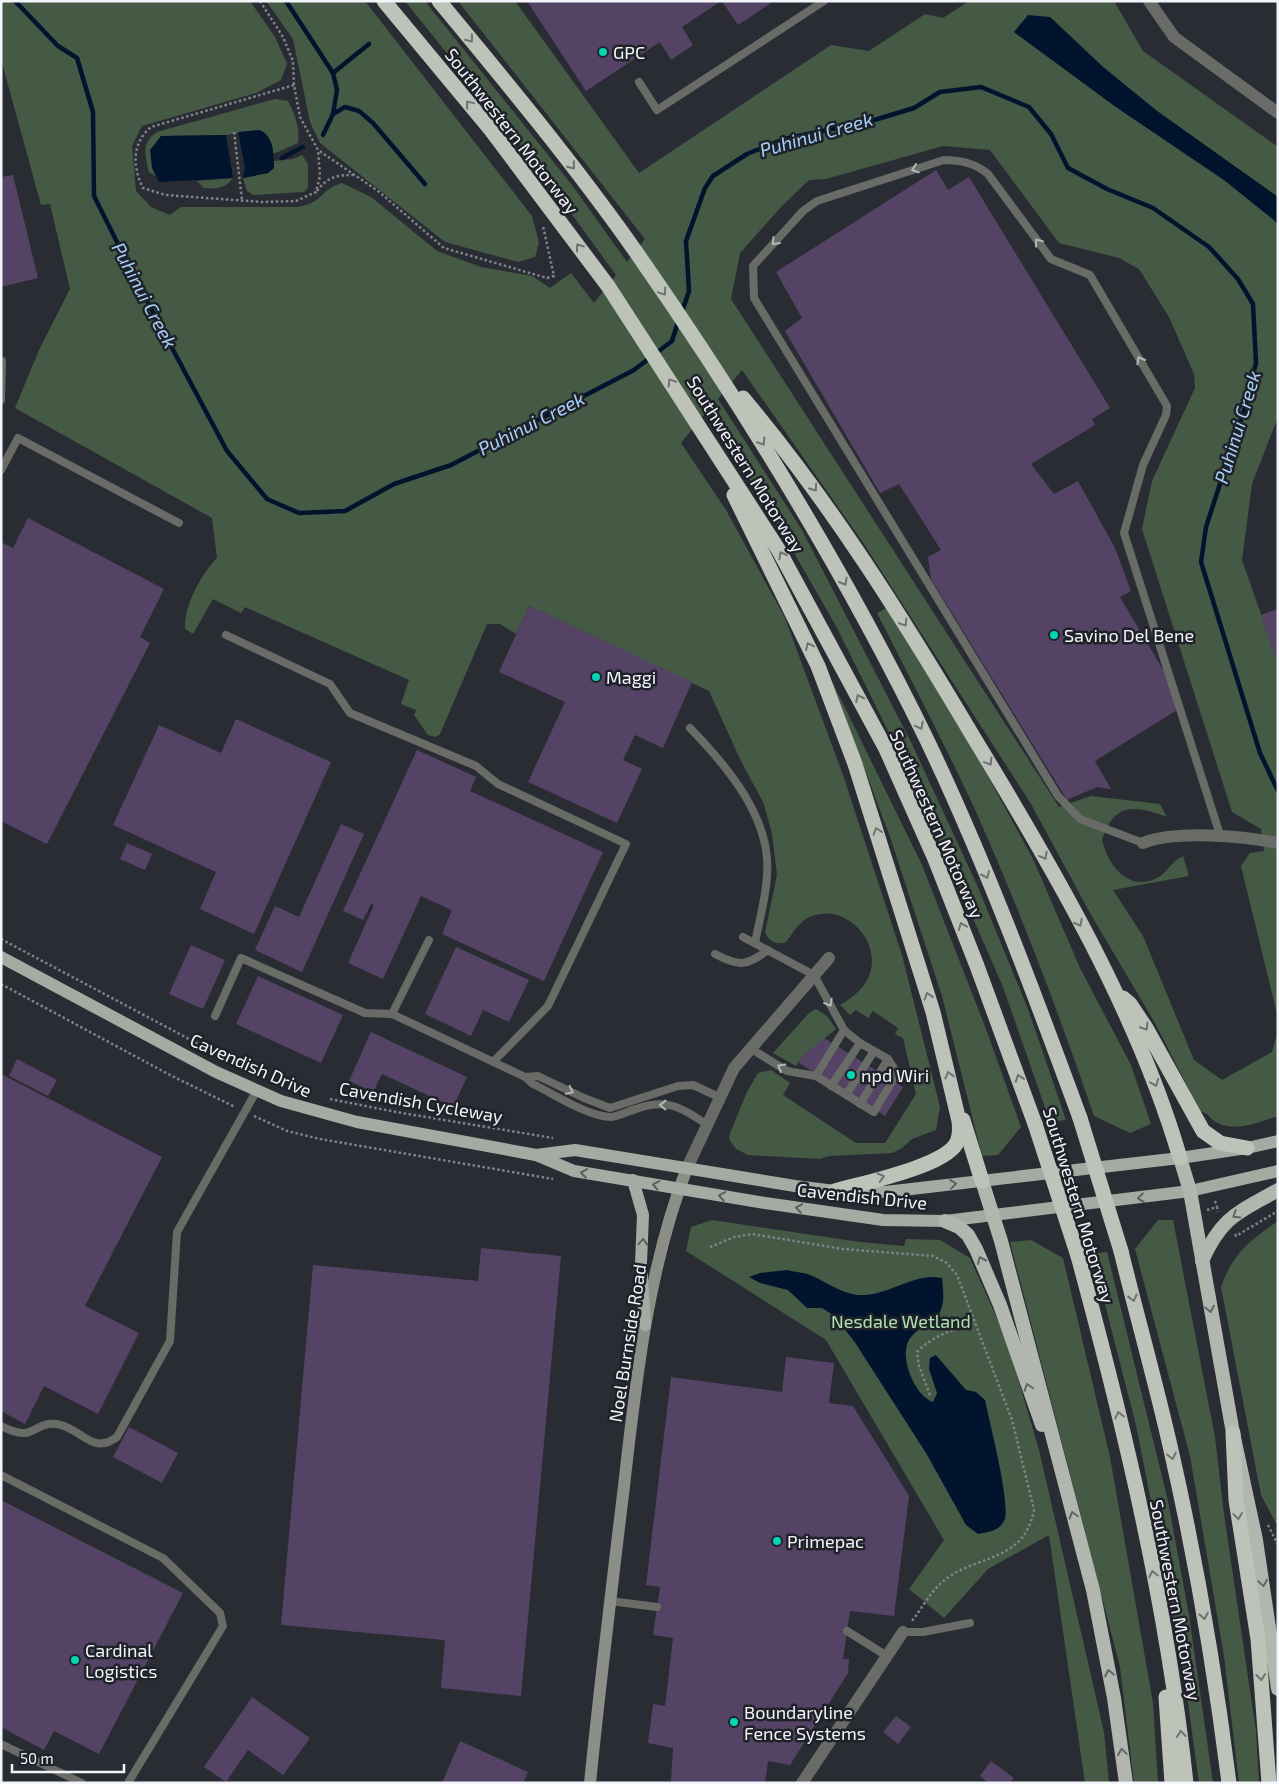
<svg xmlns="http://www.w3.org/2000/svg" width="1279" height="1784" viewBox="0 0 1279 1784" font-family="'Exo 2',sans-serif">
  <style>
    .green { fill: #445a45 }
    .water { fill: #00152d }
    .lines { fill: none; stroke-linecap: round; stroke-linejoin: round }
    .stream { stroke: #00152d; stroke-width: 4.5 }
    .building { fill: #544365 }
    .path { stroke: #81838a; stroke-width: 2.5; stroke-dasharray: 2.5 2.5; stroke-linecap: butt }
    .service { stroke: #696b67; stroke-width: 8 }
    .minor { stroke: #696b67; stroke-width: 12 }
    .secondary { stroke: #8b8f88; stroke-width: 12 }
    .primary { stroke: #a5aaa2; stroke-width: 12 }
    .trunk { stroke: #b1b6ae; stroke-width: 14 }
    .motorway { stroke: #bdc3b9; stroke-width: 15 }
    .motorway-bridge { stroke: #bdc3b9; stroke-width: 15 }
    .oneway { stroke: #6e7272 }
    .oneway2 { stroke: #b5b7b8 }
    .oneway3 { stroke: #5c5f60 }
    .oneway4 { stroke: #616565 }
    .poi-dot { fill: #03d5b6; stroke: #20222a; stroke-width: 2 }
    .labels { text-anchor: middle; dominant-baseline: central; stroke-width: 5; stroke-linejoin: round; paint-order: stroke }
    .poi-label { font-size: 18px; fill: #f3f5fa; stroke: #20222a; text-anchor: start }
    .street-label { font-size: 18px; fill: #f3f5fa; stroke: #20222a }
    .park-label { font-size: 18px; fill: #ace3b0; stroke: #20222a }
    .water-label { font-size: 19px; font-style: italic; fill: #a7d1f9; stroke: #20222a }
  </style>
  <rect width="100%" height="100%" fill="#2a2c34"/>
  <g class="green">
    <path d="M1,1H250L275,37L287,64L281,80L256,93L142,126L132,146L136,191L151,207L170,215L181,207H297C323,204 320,189 342,183L371,197L437,251L481,267L532,276L550,288L571,273L594,303L616,275L530,157L405,1H425L572,185L627,262L645,239L458,1H515L639,173L831,45L869,51L925,14L943,18L969,1H1114L1143,51L1278,147V197L1157,111L1103,67L1050,17L1014,32L1116,107L1224,180L1274,220L1278,225V417L1252,484L1242,560L1278,663V1018L1241,866L1250,853L1264,851L1261,829L1232,812L1142,529L1152,481L1195,388L1194,374L1169,317L1139,269L1119,258L1059,243L990,150L943,146L826,179L809,180L781,207L740,253L731,299L1059,807L1091,796L1160,804L1167,817C1135,805 1114,802 1102,840C1108,864 1126,891 1155,879C1167,874 1171,861 1183,856L1189,876L1113,890L1143,936L1194,1060L1222,1080L1272,1052L1278,1031V1116C1258,1122 1235,1133 1216,1122C1209,1118 1208,1113 1200,1111L1155,1023L1090,913L1031,804L864,544L742,370L718,399L802,530L912,744L977,885L1028,1009L1066,1120L1050,1122L1003,987L913,781L836,626L774,518L706,412L681,443L726,510L785,618L843,775L902,955L940,1107L936,1130L912,1139L902,1148L892,1153L829,1156L820,1159L748,1155L736,1149L729,1139L730,1133L747,1092L758,1073L771,1070L790,1083L783,1095L856,1143H885L916,1094L903,1038L895,1034L898,1028L873,1011L868,1018L856,1010L850,1015L840,1005C850,999 860,992 866,982C887,948 849,902 812,916C800,920 793,933 785,943C775,944 769,942 765,932L777,875L772,834L764,804L741,761L709,691L529,606L516,634L500,624H487L440,734L436,737L428,735L414,715L416,710L401,704L409,680L245,607L241,613L213,599L193,634L185,629C184,606 201,574 217,558L212,518L15,408L39,350L70,289L50,204L41,205L1,59Z"/>
    <path d="M266,1H365L532,216L539,243L535,257L518,262L445,242L320,143L310,122L293,39Z"/>
    <path d="M275,99L288,101C295,114 300,128 298,143L273,154L272,145L259,130L226,135L161,136L152,168L157,177L149,172C145,156 141,142 157,132Z"/>
    <path d="M302,155L308,164V188L304,192L253,195L247,191L243,178L268,173L274,168V161L293,159Z"/>
    <path d="M233,178C225,189 217,189 204,188L197,181Z"/>
    <path d="M886,608L973,749L1033,859L1080,968L1131,1065L1151,1124L1130,1133L1094,1116C1058,1010 1018,905 972,803C942,739 909,676 877,613Z"/>
    <path d="M831,679L922,865L986,1029L1021,1127L998,1155L982,1156L942,996L890,837Z"/>
    <path d="M816,1009L827,1016L836,1029L803,1056L796,1066L773,1053L809,1013Z"/>
    <path d="M712,1220L860,1242L904,1246L906,1239L940,1240L970,1258L1007,1341L1039,1450L1104,1732L1109,1783H1085L1049,1535L988,1569L944,1618L909,1589L944,1540L826,1340L686,1251L691,1227Z"/>
    <path d="M1158,1220H1173L1215,1437L1224,1514L1256,1731L1259,1783H1239L1224,1656L1190,1456L1135,1249Z"/>
    <path d="M1278,1221V1527L1261,1495L1221,1287C1233,1253 1249,1241 1278,1221Z"/>
    <path d="M1031,1240L1063,1258L1110,1457L1153,1703L1158,1783H1134L1120,1667L1010,1242Z"/>
    <path d="M1107,1252L1168,1501L1189,1615L1213,1783H1199L1183,1666L1136,1425L1092,1254Z"/>
  </g>
  <g class="water">
    <path d="M1028,15L1050,17L1103,67L1157,111L1278,197V225L1274,220L1224,180L1116,107L1014,32Z"/>
    <path d="M259,130C274,135 274,155 274,168L268,173L243,178L245,167L238,132Z"/>
    <path d="M226,135L233,178L159,182L152,168L150,150L161,136Z"/>
    <path d="M787,1270C794,1272 803,1272 810,1275C827,1282 844,1296 864,1295C891,1294 916,1272 942,1278C943,1290 946,1306 937,1316C929,1326 915,1328 908,1342C900,1359 915,1396 933,1402L937,1393L929,1369L930,1358L936,1355L966,1390L976,1392L985,1400C989,1420 1012,1508 1004,1521C999,1531 989,1532 978,1534L966,1525L926,1453L854,1341L833,1315L822,1308H807L788,1290L760,1283L749,1277L760,1273Z"/>
  </g>
  <g class="lines">
    <g class="stream">
      <path d="M15,1L58,46L77,58L93,112L94,196L140,288L227,451L267,499L299,513L345,511L394,484L451,465L634,370L672,341L678,322"/>
      <path d="M286,1L333,73L337,90L333,114"/>
      <path d="M333,73L369,44"/>
      <path d="M323,135L333,114L345,107L359,111L373,123L425,184"/>
      <path d="M282,158L303,147"/>
      <path d="M682,312L689,291L686,241L705,188L713,176L747,154L784,139L871,121L914,108L940,92L981,87L1029,107L1051,134L1068,168L1107,189L1153,208L1209,247L1238,279L1253,304L1256,363L1245,407L1206,527L1201,562L1260,753L1278,791"/>
    </g>
  </g>
  <g class="building">
    <path d="M527,1H721L682,27L693,45L671,60L660,42L586,91Z"/>
    <path d="M722,1H774L738,25Z"/>
    <path d="M936,170L948,190L969,177L1110,408L1092,419L1095,425L1031,464L1054,494L1078,481L1115,548L1131,591L1120,597L1165,673L1177,710L1095,761L1111,789L1097,787L1067,800L931,579L928,557L941,550L899,484L880,493L785,331L802,318L776,272Z"/>
    <path d="M13,175L38,278L1,287V177Z"/>
    <path d="M28,518L164,589L140,637L150,643L47,844L1,821V542L13,548Z"/>
    <path d="M529,606L692,682L663,748L635,735L623,760L642,769L617,823L528,782L565,702L499,672Z"/>
    <path d="M1278,609V662H1277L1261,615Z"/>
    <path d="M236,719L331,762L254,934L200,909L216,872L113,825L159,725L221,753Z"/>
    <path d="M417,750L476,777L470,791L603,852L544,981L442,934L452,910L421,896L383,979L348,963L374,905L371,904L363,920L343,911Z"/>
    <path d="M341,824L364,834L302,972L255,950L275,906L299,917Z"/>
    <path d="M127,843L152,854L145,870L120,859Z"/>
    <path d="M191,945L225,960L203,1009L169,994Z"/>
    <path d="M456,947L529,980L509,1022L483,1010L471,1036L425,1014Z"/>
    <path d="M258,976L343,1015L321,1063L236,1024Z"/>
    <path d="M371,1032L467,1077L453,1107L382,1074L373,1092L349,1081Z"/>
    <path d="M824,1038L903,1087L885,1116L799,1063L803,1056Z"/>
    <path d="M17,1059L57,1080L48,1096L9,1076Z"/>
    <path d="M1,1074L162,1157L85,1306L139,1333L98,1414L44,1386L25,1424L1,1411Z"/>
    <path d="M481,1248L561,1256L521,1696L441,1688L445,1640L281,1625L313,1265L478,1281Z"/>
    <path d="M786,1357L834,1363L829,1403L853,1406L909,1496L894,1616L850,1611L843,1659H849L848,1673L790,1765L768,1761L765,1783H675L671,1781L673,1748L648,1743L653,1704L665,1706L673,1638L653,1635L660,1587L646,1585L671,1377L782,1392Z"/>
    <path d="M129,1427L178,1453L162,1483L113,1457Z"/>
    <path d="M1,1500L183,1593L99,1754L54,1731L44,1750L1,1727Z"/>
    <path d="M252,1697L310,1738L283,1775L248,1750L226,1782L204,1767Z"/>
    <path d="M896,1716L911,1727L898,1744L883,1732Z"/>
    <path d="M460,1741L528,1772L523,1783H442Z"/>
    <path d="M991,1761L1014,1778L1010,1783H988L980,1776Z"/>
  </g>
  <g class="lines">
    <g class="path">
      <path d="M260,1L283,37L293,61L294,85L300,117L318,150L378,191L444,248L547,278L554,276L543,226"/>
      <path d="M294,85L151,127C132,143 132,166 143,188L165,195L262,202L296,201L316,192L320,176L318,150"/>
      <path d="M234,132L242,200"/>
      <path d="M317,191C328,176 338,175 356,175"/>
      <path d="M1,939L236,1064"/>
      <path d="M1,984L168,1074L235,1107"/>
      <path d="M330,1099L396,1112L553,1138"/>
      <path d="M254,1116L287,1131L320,1139L553,1179"/>
      <path d="M1215,1201L1217,1207"/>
      <path d="M1207,1210L1217,1207L1218,1212"/>
      <path d="M1235,1234L1236,1236L1278,1211"/>
      <path d="M710,1247L734,1237L752,1234L843,1249L933,1256L947,1263L957,1275L1012,1420L1034,1510C1024,1562 979,1554 946,1579C931,1590 923,1607 912,1621"/>
      <path d="M930,1395L919,1366L917,1352C934,1335 952,1330 975,1323"/>
      <path d="M1268,1525L1278,1545"/>
    </g>
    <g class="service">
      <path d="M639,82L657,110L824,1"/>
      <path d="M1,400L2,361"/>
      <path d="M1,470L18,438L179,523"/>
      <path d="M226,635L330,684L350,713L476,766L498,784L626,844L548,1006L493,1062"/>
      <path d="M690,728C727,766 772,819 767,875C766,898 759,921 755,943"/>
      <path d="M1143,843L1080,819L1058,796L754,298L753,266L803,211L817,201L944,160C961,160 975,163 988,174L1051,259L1090,275L1167,406L1166,415L1143,465L1124,533L1221,838"/>
      <path d="M743,937L814,975L844,1030L860,1043L888,1059L897,1073L874,1112L816,1076L787,1071L750,1048"/>
      <path d="M715,954C740,967 746,966 768,950"/>
      <path d="M392,1014L429,940"/>
      <path d="M215,1016L241,958L365,1013L392,1014L525,1077L533,1084C554,1094 587,1116 610,1117C618,1117 628,1111 636,1109C667,1098 681,1107 706,1124"/>
      <path d="M816,1076L844,1030"/>
      <path d="M525,1077L538,1076L584,1098L610,1108L678,1086L693,1085L719,1097"/>
      <path d="M831,1086L860,1043"/>
      <path d="M846,1095L874,1051"/>
      <path d="M860,1104L888,1059"/>
      <path d="M1,1426C36,1444 32,1421 57,1424C80,1427 92,1456 117,1437L170,1341L177,1232L257,1090"/>
      <path d="M1,1475L163,1558L220,1613L223,1626L128,1783"/>
      <path d="M610,1601L657,1607"/>
      <path d="M847,1631L887,1656"/>
      <path d="M903,1632H923L970,1623"/>
      <path d="M1,1744L82,1783"/>
    </g>
    <g class="minor">
      <path d="M1149,1L1174,37L1278,113"/>
      <path d="M1143,843C1176,830 1242,836 1278,843"/>
      <path d="M687,1168L734,1068L829,958"/>
      <path d="M802,1783L903,1632"/>
    </g>
    <path class="secondary" d="M590,1783C600,1684 612,1585 624,1486C636,1379 648,1269 687,1168"/>
    <g class="primary">
      <path d="M1,957L216,1072L281,1101L357,1122L536,1155L574,1171L765,1203L883,1220L945,1221L1190,1191L1278,1171"/>
      <path d="M536,1155L575,1150L795,1186L835,1191L885,1192L1180,1158L1247,1148L1278,1141"/>
      <path d="M633,1180L643,1215L641,1263L645,1325"/>
    </g>
    <g class="trunk">
      <path d="M1180,1158L1190,1191L1233,1433L1256,1540L1278,1689"/>
      <path d="M982,1181L1001,1241L1093,1590L1114,1698L1126,1783"/>
      <path d="M945,1221L959,1227L968,1235L976,1249L1000,1305L1042,1425"/>
      <path d="M1202,1261C1222,1216 1238,1213 1278,1190"/>
    </g>
    <g class="motorway">
      <path d="M384,1L491,130L608,286L778,549L886,749L935,859L977,966L1035,1124"/>
      <path d="M439,1C507,83 575,165 636,252C744,407 843,568 926,738C985,861 1033,990 1080,1118"/>
      <path d="M743,398C831,503 904,620 974,738C1053,868 1137,1011 1180,1158"/>
      <path d="M734,495L818,666L855,764L933,1012L959,1121C960,1129 960,1137 956,1144C942,1167 862,1183 835,1191"/>
      <path d="M1123,998L1130,1004L1146,1028L1203,1131L1220,1143L1247,1148"/>
      <path d="M963,1120L982,1181"/>
      <path d="M1121,1251C1137,1317 1156,1383 1171,1450C1196,1560 1215,1671 1229,1783"/>
      <path d="M1078,1256C1125,1429 1167,1605 1186,1783"/>
      <path d="M1233,1433L1236,1500L1258,1639L1269,1783"/>
      <path d="M1166,1697L1172,1783"/>
    </g>
    <g class="motorway-bridge">
      <path d="M1080,1118L1121,1251"/>
      <path d="M1035,1124L1078,1256"/>
    </g>
  </g>
  <defs><path id="oneway-chevron" d="M-2-3.5L2.5 0L-2 3.5" fill="none" stroke-width="1.6" stroke-linecap="round" stroke-linejoin="round" transform="scale(1.25)"/></defs>
  <g class="oneway">
    <use href="#oneway-chevron" transform="translate(470 39) rotate(51)"/>
    <use href="#oneway-chevron" transform="translate(469 104) rotate(-130)"/>
    <use href="#oneway-chevron" transform="translate(572 166) rotate(52)"/>
    <use href="#oneway-chevron" transform="translate(579 247) rotate(-126)"/>
    <use href="#oneway-chevron" transform="translate(663 292) rotate(56)"/>
    <use href="#oneway-chevron" transform="translate(671 382) rotate(-123)"/>
    <use href="#oneway-chevron" transform="translate(762 442) rotate(58)"/>
    <use href="#oneway-chevron" transform="translate(814 488) rotate(55)"/>
    <use href="#oneway-chevron" transform="translate(782 555) rotate(-119)"/>
    <use href="#oneway-chevron" transform="translate(844 582) rotate(60)"/>
    <use href="#oneway-chevron" transform="translate(904 623) rotate(57)"/>
    <use href="#oneway-chevron" transform="translate(809 646) rotate(-115)"/>
    <use href="#oneway-chevron" transform="translate(859 698) rotate(-117)"/>
    <use href="#oneway-chevron" transform="translate(920 726) rotate(63)"/>
    <use href="#oneway-chevron" transform="translate(989 762) rotate(59)"/>
    <use href="#oneway-chevron" transform="translate(877 831) rotate(-108)"/>
    <use href="#oneway-chevron" transform="translate(1044 856) rotate(61)"/>
    <use href="#oneway-chevron" transform="translate(986 875) rotate(66)"/>
    <use href="#oneway-chevron" transform="translate(1079 923) rotate(63)"/>
    <use href="#oneway-chevron" transform="translate(962 926) rotate(-112)"/>
    <use href="#oneway-chevron" transform="translate(928 996) rotate(-107)"/>
    <use href="#oneway-chevron" transform="translate(1145 1027) rotate(58)"/>
    <use href="#oneway-chevron" transform="translate(949 1075) rotate(-104)"/>
    <use href="#oneway-chevron" transform="translate(1019 1078) rotate(-110)"/>
    <use href="#oneway-chevron" transform="translate(1155 1083) rotate(68)"/>
    <use href="#oneway-chevron" transform="translate(881 1177) rotate(-16)"/>
    <use href="#oneway-chevron" transform="translate(1133 1298) rotate(76)"/>
    <use href="#oneway-chevron" transform="translate(1119 1415) rotate(-103)"/>
    <use href="#oneway-chevron" transform="translate(1172 1456) rotate(78)"/>
    <use href="#oneway-chevron" transform="translate(1238 1516) rotate(83)"/>
    <use href="#oneway-chevron" transform="translate(1153 1574) rotate(-102)"/>
    <use href="#oneway-chevron" transform="translate(1204 1616) rotate(80)"/>
    <use href="#oneway-chevron" transform="translate(1261 1677) rotate(84)"/>
    <use href="#oneway-chevron" transform="translate(1181 1734) rotate(-96)"/>
  </g>
  <g class="oneway2">
    <use href="#oneway-chevron" transform="translate(915 169) rotate(162)"/>
    <use href="#oneway-chevron" transform="translate(775 242) rotate(132)"/>
    <use href="#oneway-chevron" transform="translate(1038 242) rotate(-127)"/>
    <use href="#oneway-chevron" transform="translate(1140 360) rotate(-120)"/>
    <use href="#oneway-chevron" transform="translate(829 1003) rotate(61)"/>
    <use href="#oneway-chevron" transform="translate(781 1067) rotate(-149)"/>
    <use href="#oneway-chevron" transform="translate(570 1091) rotate(26)"/>
    <use href="#oneway-chevron" transform="translate(663 1105) rotate(-179)"/>
  </g>
  <g class="oneway3">
    <use href="#oneway-chevron" transform="translate(584 1173) rotate(-171)"/>
    <use href="#oneway-chevron" transform="translate(953 1184) rotate(-7)"/>
    <use href="#oneway-chevron" transform="translate(656 1185) rotate(-170)"/>
    <use href="#oneway-chevron" transform="translate(722 1196) rotate(-170)"/>
    <use href="#oneway-chevron" transform="translate(1141 1198) rotate(173)"/>
    <use href="#oneway-chevron" transform="translate(799 1208) rotate(-172)"/>
    <use href="#oneway-chevron" transform="translate(643 1242) rotate(-86)"/>
  </g>
  <g class="oneway4">
    <use href="#oneway-chevron" transform="translate(1236 1215) rotate(148)"/>
    <use href="#oneway-chevron" transform="translate(981 1260) rotate(-114)"/>
    <use href="#oneway-chevron" transform="translate(1210 1309) rotate(79)"/>
    <use href="#oneway-chevron" transform="translate(1028 1387) rotate(-108)"/>
    <use href="#oneway-chevron" transform="translate(1073 1515) rotate(-105)"/>
    <use href="#oneway-chevron" transform="translate(1263 1583) rotate(82)"/>
    <use href="#oneway-chevron" transform="translate(1109 1673) rotate(-101)"/>
    <use href="#oneway-chevron" transform="translate(1122 1752) rotate(-98)"/>
  </g>
  <g class="poi-dot">
    <circle cx="603" cy="52" r="5"/>
    <circle cx="1054" cy="635" r="5"/>
    <circle cx="596" cy="677" r="5"/>
    <circle cx="851" cy="1075" r="5"/>
    <circle cx="777" cy="1541" r="5"/>
    <circle cx="75" cy="1660" r="5"/>
    <circle cx="734" cy="1722" r="5"/>
  </g>
  <g class="labels">
    <g class="poi-label">
      <text x="613" y="52">GPC</text>
      <text x="1064" y="635">Savino Del Bene</text>
      <text x="606" y="677">Maggi</text>
      <text x="861" y="1075">npd Wiri</text>
      <text x="787" y="1541">Primepac</text>
      <text x="85" y="1650">Cardinal<tspan x="85" dy="21">Logistics</tspan></text>
      <text x="744" y="1712">Boundaryline<tspan x="744" dy="21">Fence Systems</tspan></text>
    </g>
    <g class="street-label">
      <text transform="translate(512 131) rotate(52)">Southwestern Motorway</text>
      <text transform="translate(746 464) rotate(58)">Southwestern Motorway</text>
      <text transform="translate(937 824) rotate(66)">Southwestern Motorway</text>
      <text transform="translate(251 1065) rotate(24)">Cavendish Drive</text>
      <text transform="translate(421 1102) rotate(10)">Cavendish Cycleway</text>
      <text transform="translate(862 1196) rotate(6)">Cavendish Drive</text>
      <text transform="translate(1079 1205) rotate(73)">Southwestern Motorway</text>
      <text transform="translate(627 1343) rotate(-81)">Noel Burnside Road</text>
      <text transform="translate(1176 1600) rotate(79)">Southwestern Motorway</text>
    </g>
    <g class="park-label">
      <text x="901" y="1321">Nesdale Wetland</text>
    </g>
    <g class="water-label">
      <text transform="translate(816 134) rotate(-16)">Puhinui Creek</text>
      <text transform="translate(145 295) rotate(62)">Puhinui Creek</text>
      <text transform="translate(531 423) rotate(-27)">Puhinui Creek</text>
      <text transform="translate(1237 427) rotate(-73)">Puhinui Creek</text>
    </g>
  </g>
  <rect width="1279" height="1784" fill="none" stroke="#f3f5fa" stroke-width="5"/>
  <path d="M12 1764v8h112v-8" fill="none" stroke="#f3f5fa" stroke-width="2.5"/>
  <text x="20" y="1764" font-size="15" fill="#f3f5fa" stroke="#20222a" stroke-width="4" paint-order="stroke">50 m</text>
</svg>
